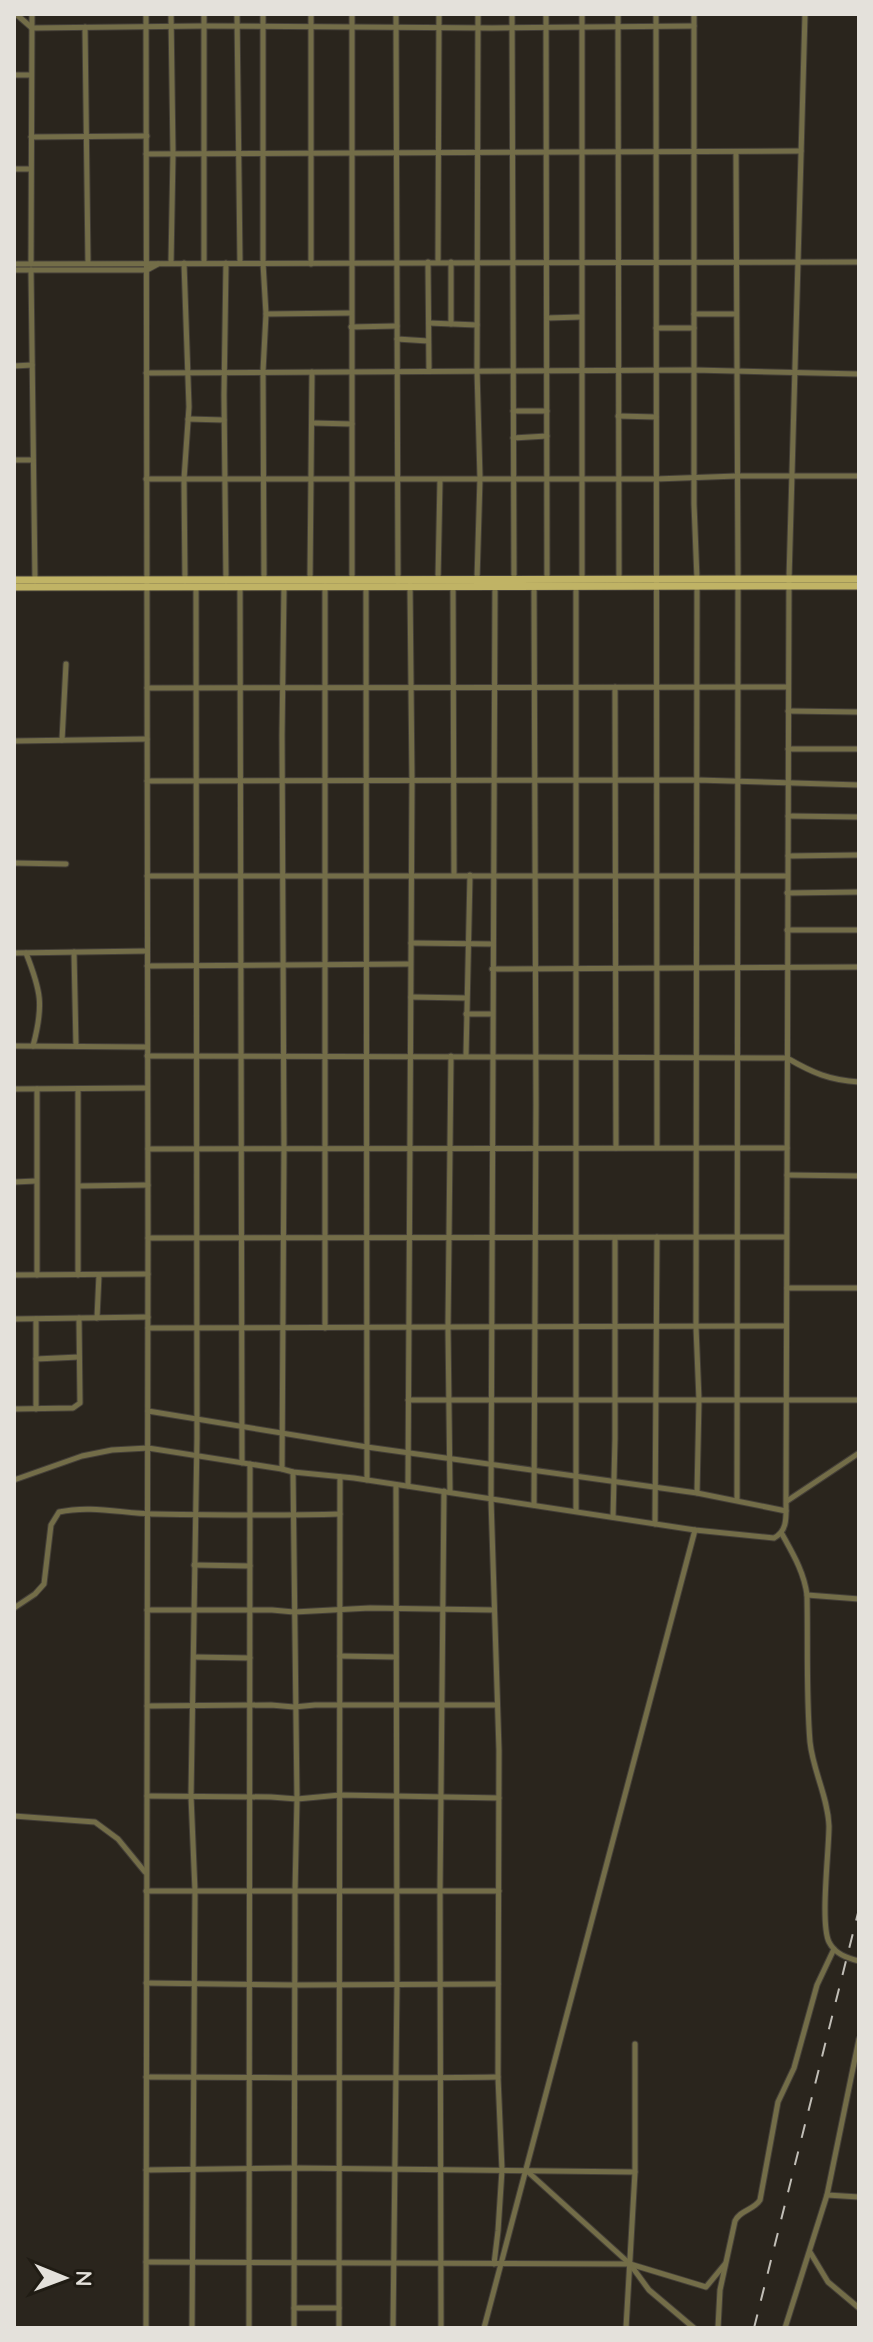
<svg xmlns="http://www.w3.org/2000/svg" width="873" height="2342" viewBox="0 0 873 2342" font-family="Quicksand,sans-serif">
  <style>
    .lines { fill: none; stroke-linecap: round; stroke-linejoin: round }
    .minor-casing { stroke: #443f38; stroke-width: 7 }
    .major-casing { stroke: #443f38; stroke-width: 9 }
    .minor { stroke: #736d48; stroke-width: 5 }
    .major { stroke: #c0b365; stroke-width: 7 }
    .rail { stroke: #c1beb7; stroke-width: 2; stroke-dasharray: 14 14; stroke-linecap: butt }
  </style>
  <rect width="100%" height="100%" fill="#2a251d"/>
  <g class="lines">
    <g class="minor-casing">
      <g id="minor">
        <path d="M16,14L32,28L203,26L492,28L694,26"/>
        <path d="M146,14L148,1238L146,2328"/>
        <path d="M171,14L173,154L171,263"/>
        <path d="M204,14V263"/>
        <path d="M237,14L240,263"/>
        <path d="M263,14V263L266,314L263,371L264,580"/>
        <path d="M352,14V579"/>
        <path d="M396,14L398,582"/>
        <path d="M512,14L514,580"/>
        <path d="M546,14L547,579"/>
        <path d="M582,14V579"/>
        <path d="M618,14L619,580"/>
        <path d="M656,14L657,1147"/>
        <path d="M694,14V504L697,579"/>
        <path d="M85,27L88,263"/>
        <path d="M14,75H31"/>
        <path d="M31,137L147,136"/>
        <path d="M736,153L738,579"/>
        <path d="M146,154L801,151"/>
        <path d="M14,169H30"/>
        <path d="M428,262L429,371"/>
        <path d="M438,262L439,14"/>
        <path d="M184,263L189,407L184,479L185,581"/>
        <path d="M226,263L224,395L226,581"/>
        <path d="M14,264L859,262"/>
        <path d="M31,264L32,14"/>
        <path d="M311,264V14"/>
        <path d="M14,270H147L158,264"/>
        <path d="M31,270L35,581"/>
        <path d="M266,314L351,313"/>
        <path d="M694,314H736"/>
        <path d="M547,318L581,317"/>
        <path d="M429,323L477,325"/>
        <path d="M451,324V262"/>
        <path d="M351,327L397,326"/>
        <path d="M656,328H694"/>
        <path d="M397,339L428,341"/>
        <path d="M14,366L32,365"/>
        <path d="M146,373L694,370L859,374"/>
        <path d="M513,411H547"/>
        <path d="M618,416L656,417"/>
        <path d="M188,419L224,420"/>
        <path d="M313,423L352,424"/>
        <path d="M513,438L547,436"/>
        <path d="M14,460H33"/>
        <path d="M146,479H656L737,476H859"/>
        <path d="M438,579L440,480"/>
        <path d="M310,580L312,372"/>
        <path d="M477,580L480,478L477,370L478,14"/>
        <path d="M325,586V1328"/>
        <path d="M366,587L367,1480"/>
        <path d="M453,587L454,875"/>
        <path d="M495,587L493,1057L787,1058C813,1073 829,1080 859,1082"/>
        <path d="M576,587V1511"/>
        <path d="M240,588L242,1463"/>
        <path d="M615,687L616,1148"/>
        <path d="M147,688L788,687"/>
        <path d="M788,711L859,712"/>
        <path d="M62,740L66,664"/>
        <path d="M14,741L147,739"/>
        <path d="M788,749H859"/>
        <path d="M147,781L697,780L859,785"/>
        <path d="M788,816L859,817"/>
        <path d="M788,856L859,855"/>
        <path d="M14,863L66,864"/>
        <path d="M147,876H787"/>
        <path d="M787,893L859,892"/>
        <path d="M787,930H859"/>
        <path d="M411,943L492,944"/>
        <path d="M74,952L76,1046"/>
        <path d="M14,953L147,951"/>
        <path d="M26,953C41,991 44,1005 33,1046"/>
        <path d="M147,966L410,964"/>
        <path d="M492,969L859,967"/>
        <path d="M411,997L466,998"/>
        <path d="M466,1014H492"/>
        <path d="M14,1046L147,1047"/>
        <path d="M147,1056L493,1057L491,1499L499,1750L498,2077L502,2170L498,2231L494,2264"/>
        <path d="M466,1056L470,875"/>
        <path d="M14,1089L147,1088"/>
        <path d="M37,1089V1275"/>
        <path d="M148,1149L787,1148"/>
        <path d="M787,1175L859,1176"/>
        <path d="M14,1182L36,1181"/>
        <path d="M79,1186L148,1185"/>
        <path d="M148,1238L786,1237"/>
        <path d="M14,1275L148,1274"/>
        <path d="M78,1275V1089"/>
        <path d="M787,1288H859"/>
        <path d="M97,1318L99,1275"/>
        <path d="M14,1319L148,1317"/>
        <path d="M36,1319V1409"/>
        <path d="M148,1328L786,1326"/>
        <path d="M36,1359L79,1357"/>
        <path d="M408,1400H859"/>
        <path d="M14,1409L73,1408L80,1403L79,1318"/>
        <path d="M148,1411L367,1447L697,1493L786,1511"/>
        <path d="M282,1469L284,1149L282,735L284,587"/>
        <path d="M293,1472L297,1799L295,1892L294,2328"/>
        <path d="M14,1480L82,1456L112,1450L148,1448L282,1469L293,1472L354,1478L695,1530L774,1538C788,1531 786,1516 786,1502L789,579L805,14"/>
        <path d="M408,1486L412,782L410,585"/>
        <path d="M450,1492L448,1327L451,1056"/>
        <path d="M697,1493L699,1400L696,1327L697,587"/>
        <path d="M737,1500L738,586"/>
        <path d="M787,1501L859,1453"/>
        <path d="M534,1505L536,1104L534,586"/>
        <path d="M613,1517L615,1439V1238"/>
        <path d="M655,1524L657,1237"/>
        <path d="M782,1534C793,1554 804,1572 807,1595C808,1644 806,1694 810,1742C813,1771 828,1797 829,1826C829,1851 820,1923 829,1942C835,1954 847,1958 859,1961"/>
        <path d="M194,1565L250,1566"/>
        <path d="M807,1595L859,1599"/>
        <path d="M14,1608L35,1594L44,1584L51,1525L59,1512C90,1505 121,1513 152,1514C215,1515 277,1516 340,1514"/>
        <path d="M147,1610H272L294,1612L370,1608L494,1610"/>
        <path d="M340,1656L396,1657"/>
        <path d="M194,1657L250,1658"/>
        <path d="M147,1706L271,1705L294,1707L315,1705H497"/>
        <path d="M147,1796L271,1797L297,1799L340,1795L499,1798"/>
        <path d="M14,1816L95,1822L118,1839L145,1872"/>
        <path d="M146,1891H499"/>
        <path d="M146,1983L295,1985L498,1984"/>
        <path d="M146,2077C263,2077 380,2079 498,2077"/>
        <path d="M146,2170L295,2168L635,2172"/>
        <path d="M527,2171L630,2264L649,2290L694,2328"/>
        <path d="M827,2195L859,2197"/>
        <path d="M810,2252L828,2282L859,2308"/>
        <path d="M146,2262L630,2264L706,2287L725,2264"/>
        <path d="M294,2308H339"/>
        <path d="M192,2328L195,1891L191,1796L197,1438L196,587"/>
        <path d="M249,2328L250,1464"/>
        <path d="M339,2328L340,1477"/>
        <path d="M393,2328L397,1985L396,1485"/>
        <path d="M441,2328L440,1891L444,1491"/>
        <path d="M484,2328L695,1530"/>
        <path d="M626,2328L635,2172V2044"/>
        <path d="M718,2328L720,2290L735,2221C740,2210 754,2210 760,2200L778,2102L794,2068L817,1985L834,1949"/>
        <path d="M785,2328L827,2195L859,2039"/>
      </g>
    </g>
    <g class="major-casing">
      <g id="major">
        <path d="M14,580L859,579"/>
        <path d="M14,587L859,586"/>
      </g>
    </g>
    <use href="#minor" class="minor"/>
    <use href="#major" class="major"/>
    <path class="rail" d="M754,2328L859,1909"/>
  </g>
  <rect width="873" height="2342" fill="none" stroke="#e4e1db" stroke-width="32"/>
  <g transform="translate(64 2278) rotate(91)" stroke="#201c14" stroke-width="6" paint-order="stroke">
  <path d="M0-6L14 30L0 20L-14 30Z" fill="#e4e1db"/>
  <text y="-12" font-size="22" font-weight="bold" text-anchor="middle" fill="#e4e1db">N</text>
  </g>
</svg>
